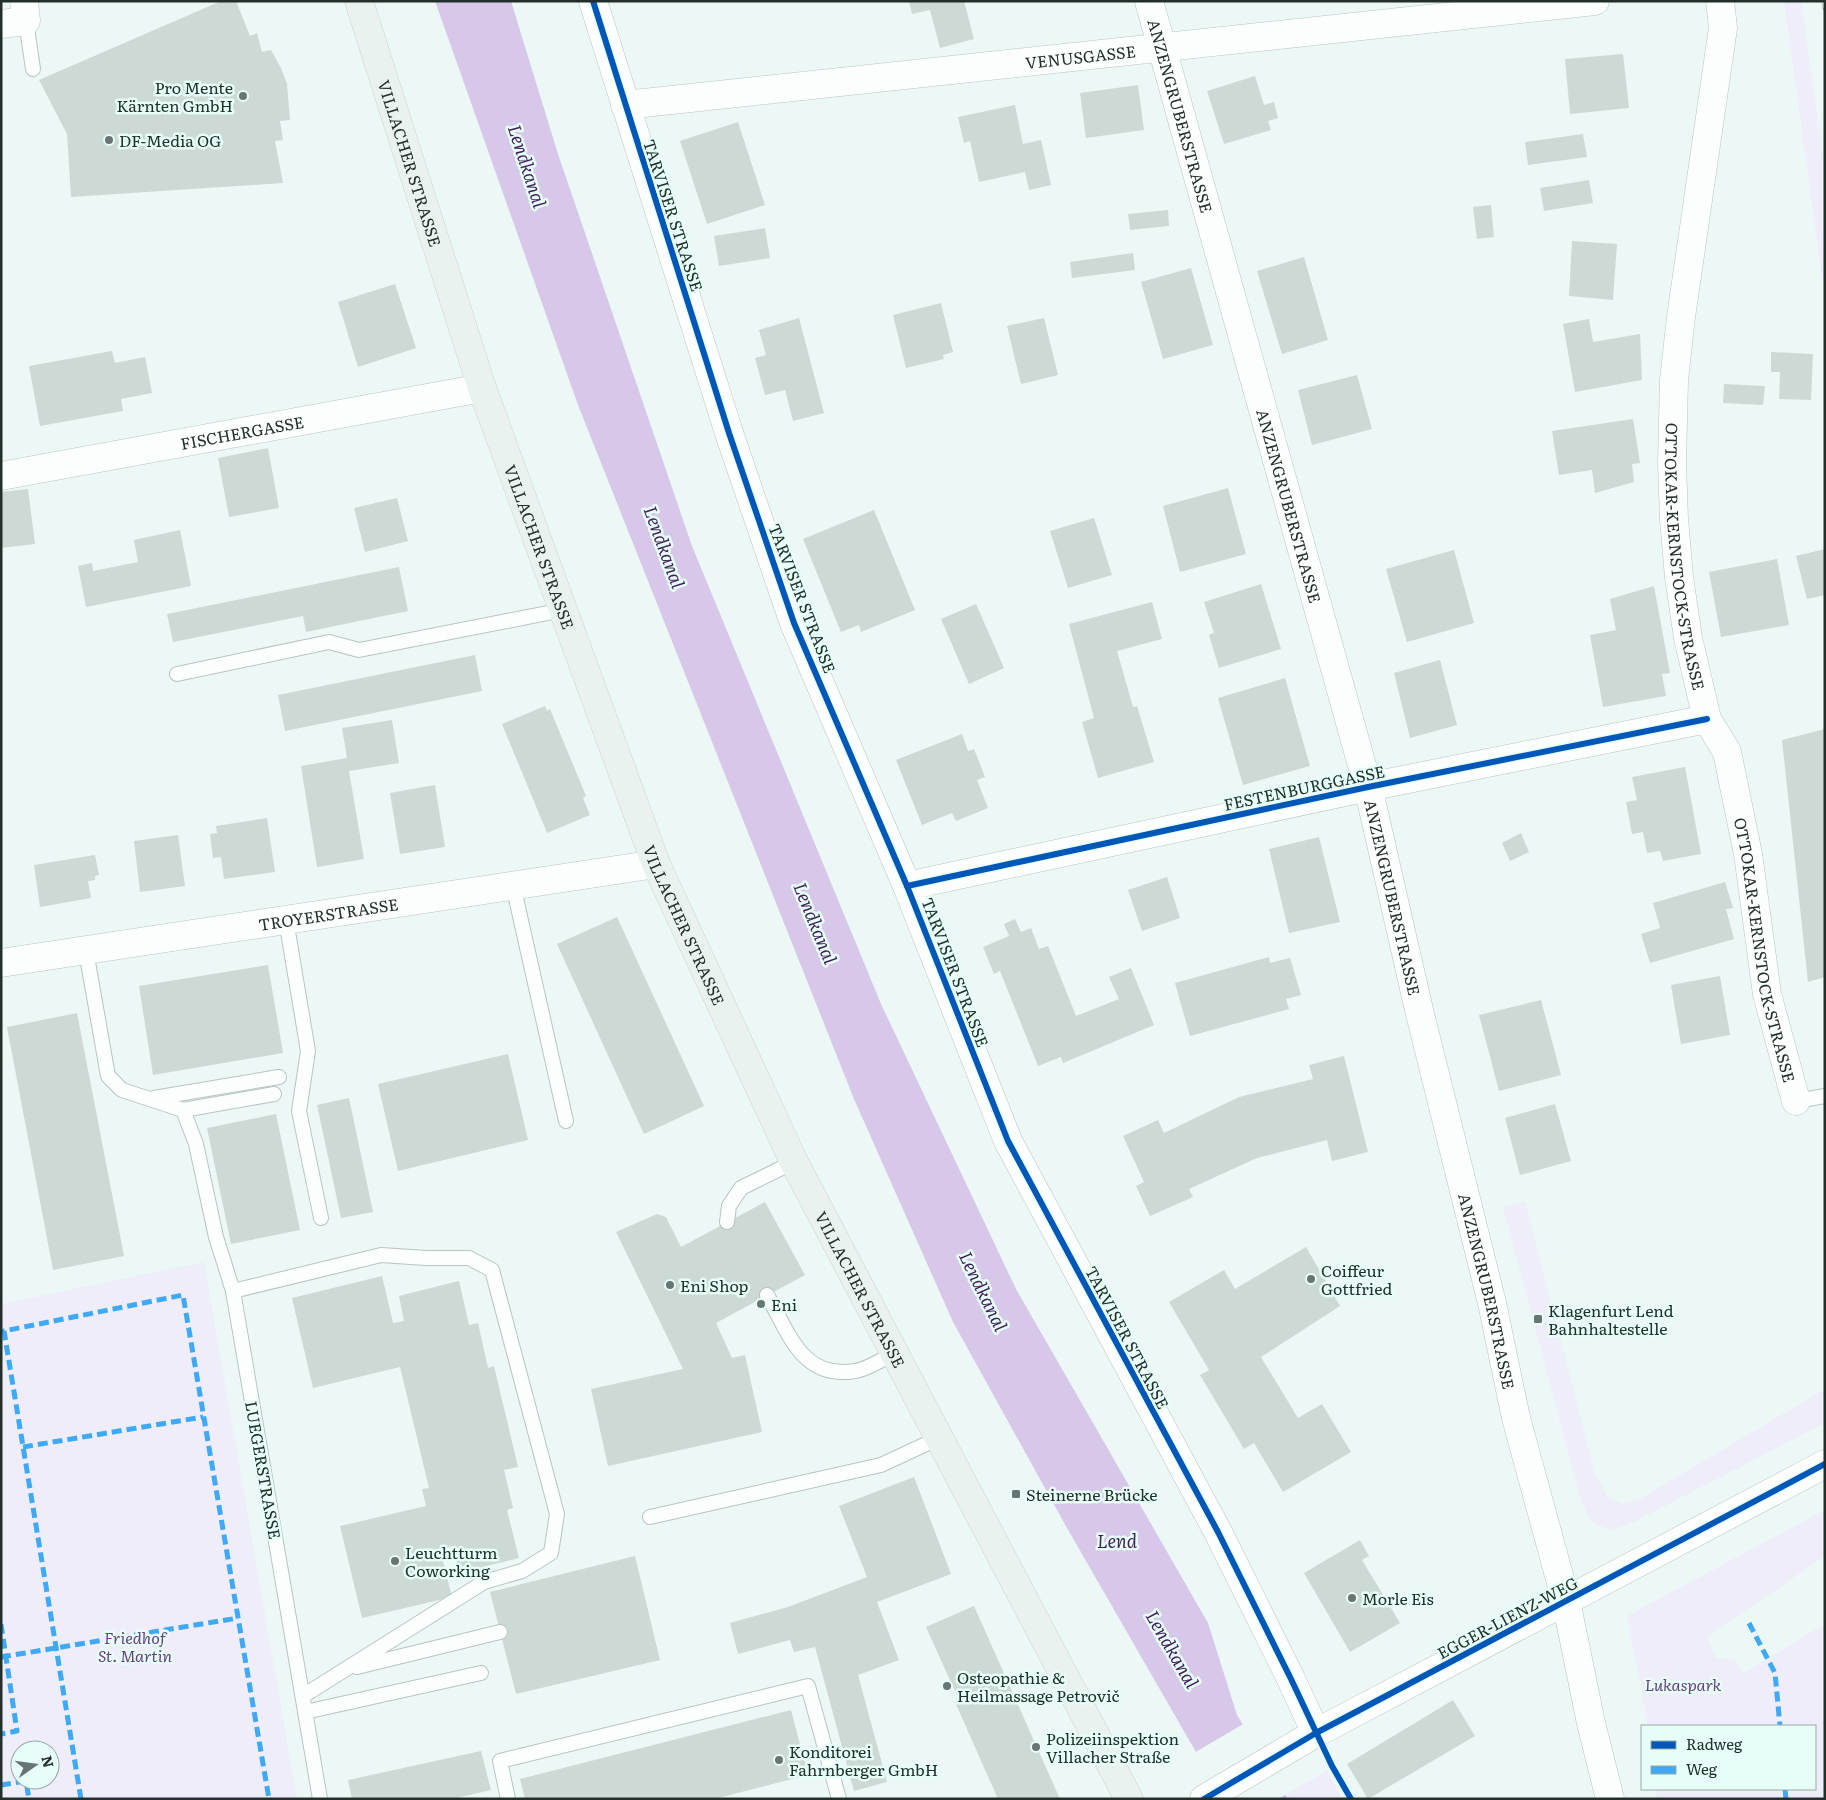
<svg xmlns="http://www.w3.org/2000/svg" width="1826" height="1800" viewBox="0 0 1826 1800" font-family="Literata,serif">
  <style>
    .green { fill: #efedf9; fill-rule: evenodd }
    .water { fill: #d7c8e9 }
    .pier { fill: #ecf8f5 }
    .building { fill: #cdd9d5 }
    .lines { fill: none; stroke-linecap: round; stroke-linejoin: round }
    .lane-casing { stroke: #b9c4c1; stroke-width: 16 }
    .street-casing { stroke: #b9c4c1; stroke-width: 29 }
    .secondary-casing { stroke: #b9c4c1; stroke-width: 29 }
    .primary-casing { stroke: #ccd3d1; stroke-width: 29 }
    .lane { stroke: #fcfefe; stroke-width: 14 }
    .street { stroke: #fcfefe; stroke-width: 28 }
    .secondary { stroke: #fcfefe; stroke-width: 28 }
    .primary { stroke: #eaf2f0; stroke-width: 28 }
    .rail-casing { stroke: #bbbdbd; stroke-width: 5.5 }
    .rail { stroke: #e6fef7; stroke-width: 4; stroke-dasharray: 11; stroke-linecap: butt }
    .quiet { stroke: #3fa9f5; stroke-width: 5; stroke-dasharray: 10 5; stroke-linecap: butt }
    .cycleway-casing { stroke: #e6fef7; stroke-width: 9 }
    .cycleway { stroke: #0057b8; stroke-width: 6 }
    .poi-dot { fill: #697572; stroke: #e6fef7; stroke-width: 2 }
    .labels { text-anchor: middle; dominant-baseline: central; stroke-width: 5; stroke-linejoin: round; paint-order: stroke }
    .street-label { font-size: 16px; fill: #232f2b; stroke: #e6fef7 }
    .poi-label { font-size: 16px; fill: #232f2b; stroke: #e6fef7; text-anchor: start }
    .park-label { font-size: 16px; font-style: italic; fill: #664380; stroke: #e6fef7 }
    .water-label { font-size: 18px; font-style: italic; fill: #411f58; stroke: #e6fef7 }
  </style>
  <rect width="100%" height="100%" fill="#ecf8f5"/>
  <g class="green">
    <path d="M1784,1H1801L1825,170V298Z"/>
    <path d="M1525,1201L1595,1474L1607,1496L1621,1504L1638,1500L1825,1389V1423L1630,1524L1609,1530L1592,1522L1582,1504L1503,1207Z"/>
    <path d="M204,1262L297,1799H1V1304ZM20,1750H50V1780H20Z"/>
    <path d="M1825,1510V1556L1707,1637L1716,1658L1734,1660L1743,1673L1825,1624V1799H1657L1656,1789H1815V1726H1648L1627,1616Z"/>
    <path d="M1327,1771L1342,1799H1288L1286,1794Z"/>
  </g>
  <path class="water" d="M435,1H511L558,154L692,546L881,1004L1016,1289L1208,1623L1237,1715L1288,1799H1223L1067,1528L953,1322L854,1099L578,405Z"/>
  <path class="pier" d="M1245,1723L1288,1793L1278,1799H1221L1194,1753Z"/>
  <g class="building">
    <path d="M221,1H236L250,36L257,33L262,52L271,50L281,68L287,84L290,120L280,121L283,140L275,141L283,183L71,197L67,134L39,80Z"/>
    <path d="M909,1H964L974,39L940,48L930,10L912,14Z"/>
    <path d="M1623,54L1629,108L1570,114L1565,59Z"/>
    <path d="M1255,76L1264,105L1274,102L1278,118L1268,121L1271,130L1224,144L1207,91Z"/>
    <path d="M1138,85L1144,130L1086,138L1080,93Z"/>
    <path d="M1015,105L1023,144L1041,140L1051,185L1029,190L1025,172L979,182L970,141L964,143L958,117Z"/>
    <path d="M738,122L765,205L707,224L680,141Z"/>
    <path d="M1583,134L1587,157L1528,165L1525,142Z"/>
    <path d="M1589,180L1593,203L1544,211L1540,188Z"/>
    <path d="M1491,205L1494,237L1477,239L1473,207Z"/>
    <path d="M1168,210L1169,226L1130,230L1128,214Z"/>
    <path d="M765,228L770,258L719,266L714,236Z"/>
    <path d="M1572,241L1617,244L1613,300L1569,296Z"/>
    <path d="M1133,253L1135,270L1072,278L1070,262Z"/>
    <path d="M1304,257L1328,340L1282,354L1257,271Z"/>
    <path d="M1191,268L1213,345L1163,359L1141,282Z"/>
    <path d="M395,284L416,348L358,367L338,302Z"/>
    <path d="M941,303L953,352L943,355L944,359L906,368L893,315Z"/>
    <path d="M799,318L824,413L793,421L785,390L765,395L755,358L766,355L759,330Z"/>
    <path d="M1044,318L1058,375L1021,384L1007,326Z"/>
    <path d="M1589,319L1593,342L1640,334L1642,380L1575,392L1563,324Z"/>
    <path d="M112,351L115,363L145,357L152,393L121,399L123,411L40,426L29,366Z"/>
    <path d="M1771,352L1813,354L1811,400L1779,399L1780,372H1771Z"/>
    <path d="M1357,375L1372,429L1312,445L1298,390Z"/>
    <path d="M1724,384L1765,386L1763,405L1723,403Z"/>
    <path d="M1633,419L1640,463L1632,464L1634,482L1595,493L1592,470L1559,475L1552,431Z"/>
    <path d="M268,448L279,508L229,517L218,458Z"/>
    <path d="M1228,488L1246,554L1180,572L1163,506Z"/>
    <path d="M28,489L35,544L1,548V492Z"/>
    <path d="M397,498L408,541L365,552L354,508Z"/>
    <path d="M874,510L915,610L861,632L859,625L841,632L803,539Z"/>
    <path d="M1094,518L1112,575L1068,588L1050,531Z"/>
    <path d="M180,530L191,586L86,607L78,566L92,563L93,571L138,562L134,540Z"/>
    <path d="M1825,549V595L1807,599L1796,556Z"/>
    <path d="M1454,550L1474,623L1407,642L1386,569Z"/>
    <path d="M1777,559L1789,625L1721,637L1709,572Z"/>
    <path d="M399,567L408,611L306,632L303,616L173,642L167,614Z"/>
    <path d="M1261,584L1281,649L1219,668L1209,635L1214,633L1204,602Z"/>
    <path d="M1654,586L1670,673L1662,674L1666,696L1603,707L1590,635L1616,630L1610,599Z"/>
    <path d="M1152,602L1162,639L1117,651L1133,707L1137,706L1154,762L1098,778L1082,722L1094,718L1069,624Z"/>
    <path d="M976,604L1004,668L969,684L941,619Z"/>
    <path d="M475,655L482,691L285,731L278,695Z"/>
    <path d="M1440,660L1457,725L1410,738L1394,673Z"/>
    <path d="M1285,678L1310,766L1243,785L1218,698Z"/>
    <path d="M545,706L547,711L550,709L586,796L583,798L590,815L547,833L502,724Z"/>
    <path d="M392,720L399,763L349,771L364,859L317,867L301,766L347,758L342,728Z"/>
    <path d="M1825,729V977L1808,982L1782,740Z"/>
    <path d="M962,734L968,751L974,749L985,777L977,780L988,808L956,821L952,813L922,825L896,760Z"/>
    <path d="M1685,767L1701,854L1663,861L1660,851L1647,853L1643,832L1632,834L1626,802L1637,800L1632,777Z"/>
    <path d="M435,785L445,847L400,854L390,793Z"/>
    <path d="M267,818L275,872L224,879L221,857L213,858L210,834L217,833L216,826Z"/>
    <path d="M1521,833L1529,852L1510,861L1502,843Z"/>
    <path d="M178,835L185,886L140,892L134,841Z"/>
    <path d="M1319,837L1340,922L1289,933L1269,849Z"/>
    <path d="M95,855L99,875L95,876V880L88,881L91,898L40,907L34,865Z"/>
    <path d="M1167,877L1180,918L1142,931L1128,890Z"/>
    <path d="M1725,882L1733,908L1726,909L1734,939L1650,963L1641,934L1660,928L1653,903Z"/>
    <path d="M617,917L704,1106L644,1134L557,944Z"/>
    <path d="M1015,919L1021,932L1031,928L1039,949L1048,946L1076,1016L1119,999L1109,977L1131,968L1154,1025L1063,1063L1061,1057L1038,1066L1000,971L994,974L983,947L1009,936L1004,924Z"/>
    <path d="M1269,957L1270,963L1290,958L1301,995L1286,999L1289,1009L1190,1036L1175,983Z"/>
    <path d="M268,965L283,1053L153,1075L139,986Z"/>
    <path d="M1720,976L1730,1035L1681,1044L1671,985Z"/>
    <path d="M1541,1000L1561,1075L1499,1091L1479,1015Z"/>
    <path d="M77,1013L124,1256L53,1270L7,1027Z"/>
    <path d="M508,1054L528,1140L398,1171L378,1084Z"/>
    <path d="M1344,1056L1368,1152L1332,1161L1327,1140L1257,1158L1189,1189L1193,1197L1150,1216L1136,1186L1144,1182L1123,1136L1158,1120L1164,1133L1239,1097L1313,1079L1309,1065Z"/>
    <path d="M349,1098L373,1212L341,1218L317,1105Z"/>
    <path d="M1555,1104L1571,1161L1520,1175L1505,1118Z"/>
    <path d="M276,1114L300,1230L231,1244L207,1128Z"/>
    <path d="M765,1202L805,1275L716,1323L732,1358L745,1355L762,1432L608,1466L591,1389L683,1369L616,1232L657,1214L666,1217L681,1247Z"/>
    <path d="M1306,1247L1340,1306L1261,1357L1298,1418L1322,1404L1351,1452L1283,1492L1254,1443L1244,1449L1200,1375L1209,1370L1169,1302L1224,1270L1235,1289Z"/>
    <path d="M382,1276L393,1323L404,1321L399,1296L459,1281L469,1325L478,1323L488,1368L494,1366L518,1467L504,1470L513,1508L507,1510L519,1558L459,1573L453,1546L440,1549L452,1597L362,1618L340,1526L426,1506L422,1489L429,1488L400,1367L313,1388L292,1298Z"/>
    <path d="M914,1477L951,1574L877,1602L899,1660L858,1675L887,1782L854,1791L815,1647L794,1652L790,1640L738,1654L730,1623L788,1607L867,1577L839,1506Z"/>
    <path d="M1360,1540L1369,1556L1362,1560L1400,1623L1350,1652L1304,1573Z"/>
    <path d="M635,1556L660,1660L516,1694L490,1592Z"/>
    <path d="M974,1606L1060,1799H998L955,1702L959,1700L926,1627Z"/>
    <path d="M1453,1700L1475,1736L1368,1799L1347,1764Z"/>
    <path d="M791,1710L808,1775L714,1799H525L520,1779Z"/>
    <path d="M481,1751L491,1790L452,1799H352L348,1780Z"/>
  </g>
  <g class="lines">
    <g class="lane-casing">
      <g id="lane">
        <path d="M26,21L33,69"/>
        <path d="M177,674L329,642L359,650L563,610"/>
        <path d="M513,885L566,1121"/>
        <path d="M286,920L308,1051L299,1111L321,1218"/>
        <path d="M86,951L108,1076L122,1090L183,1110L196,1144L216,1237L233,1291"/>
        <path d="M154,1098L279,1077"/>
        <path d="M1796,1101L1825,1096"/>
        <path d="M183,1110L274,1094"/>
        <path d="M727,1222L729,1206L741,1188L794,1162"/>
        <path d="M767,1295C789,1333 802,1380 855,1371C868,1369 883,1359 894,1353"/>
        <path d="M650,1517L881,1465L939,1438"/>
        <path d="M357,1667L500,1632"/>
        <path d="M303,1696L484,1582L522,1571L551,1553L557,1514L492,1270L469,1258H426L381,1255L233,1291L320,1799"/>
        <path d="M305,1712L481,1673"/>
        <path d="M508,1799L500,1761L808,1686L839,1799"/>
      </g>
    </g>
    <g class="street-casing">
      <g id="street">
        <path d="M593,1L729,433L794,623L907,886L1008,1141L1218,1532L1291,1679L1316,1733"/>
        <path id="s1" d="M1149,1L1368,787L1419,1010L1492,1303L1516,1418L1566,1601L1591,1723L1610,1799"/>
        <path id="s2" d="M1720,1L1723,28L1681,317L1674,380L1672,463L1674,519L1679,577L1688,638L1707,719L1727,752L1748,854L1767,994L1796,1101"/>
        <path d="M1,24L26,21L24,1"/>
        <path id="s3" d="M625,105L1595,1"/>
        <path id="s4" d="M1,476L482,388"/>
        <path d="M907,886L1368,787L1707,719"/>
        <path id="s5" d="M1,963L656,864"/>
      </g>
    </g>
    <g class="secondary-casing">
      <path id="secondary" d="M1204,1799L1316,1733L1825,1464"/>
    </g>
    <g class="primary-casing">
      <g id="primary">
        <path id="s6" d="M359,1L482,388L656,864L794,1162L1129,1799"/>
      </g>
    </g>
    <use href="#lane" class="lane"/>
    <use href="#street" class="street"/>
    <use href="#secondary" class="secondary"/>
    <use href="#primary" class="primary"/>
    <g class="rail-casing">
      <path id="rail" d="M1824,1L1825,8"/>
    </g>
    <use href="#rail" class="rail"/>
    <g class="quiet">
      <path d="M23,1447L203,1417"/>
      <path d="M1749,1623L1775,1673L1780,1726"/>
      <path d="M1,1624L17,1731L1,1734"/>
      <path d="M1,1657L238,1618"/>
      <path d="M1,1785L26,1781L29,1799"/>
      <path d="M1785,1789L1786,1799"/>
      <path d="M81,1799L4,1331L183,1295L269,1799"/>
    </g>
    <g class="cycleway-casing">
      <g id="cycleway">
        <path d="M593,1L729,433L794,623L907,886L1008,1141L1218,1532L1291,1679L1332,1766L1351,1799"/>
        <path d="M907,886L1368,787L1707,719"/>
        <path d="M1204,1799L1316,1733L1825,1464"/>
      </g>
    </g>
    <use href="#cycleway" class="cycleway"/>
  </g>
  <g class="poi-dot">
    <circle cx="243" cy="96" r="5"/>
    <circle cx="109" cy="140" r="5"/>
    <circle cx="1311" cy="1279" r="5"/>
    <circle cx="670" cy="1285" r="5"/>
    <circle cx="761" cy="1304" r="5"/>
    <rect x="1533" y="1314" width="10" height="10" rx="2.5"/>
    <rect x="1011" y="1489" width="10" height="10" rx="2.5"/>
    <circle cx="395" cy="1561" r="5"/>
    <circle cx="1352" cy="1598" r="5"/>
    <circle cx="947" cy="1686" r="5"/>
    <circle cx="1036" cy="1747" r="5"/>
    <circle cx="779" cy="1760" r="5"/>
  </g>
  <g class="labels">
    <g class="street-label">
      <text stroke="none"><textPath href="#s3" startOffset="458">VENUSGASSE</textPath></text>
      <text stroke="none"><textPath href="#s1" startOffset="119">ANZENGRUBERSTRASSE</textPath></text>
      <text stroke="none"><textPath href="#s6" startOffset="170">VILLACHER STRASSE</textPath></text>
      <text transform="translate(674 215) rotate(72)">TARVISER STRASSE</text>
      <text stroke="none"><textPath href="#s4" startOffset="245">FISCHERGASSE</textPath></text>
      <text stroke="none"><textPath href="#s1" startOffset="524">ANZENGRUBERSTRASSE</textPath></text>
      <text stroke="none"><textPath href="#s6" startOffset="575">VILLACHER STRASSE</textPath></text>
      <text stroke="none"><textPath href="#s2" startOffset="560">OTTOKAR-KERNSTOCK-STRASSE</textPath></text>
      <text transform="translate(803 598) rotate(69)">TARVISER STRASSE</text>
      <text transform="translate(1304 787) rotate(-12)">FESTENBURGGASSE</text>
      <text stroke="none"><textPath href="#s1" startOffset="929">ANZENGRUBERSTRASSE</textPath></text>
      <text stroke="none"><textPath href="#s5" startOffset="331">TROYERSTRASSE</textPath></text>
      <text stroke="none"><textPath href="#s6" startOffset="980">VILLACHER STRASSE</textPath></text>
      <text stroke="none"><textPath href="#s2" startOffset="965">OTTOKAR-KERNSTOCK-STRASSE</textPath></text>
      <text transform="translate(956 972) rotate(69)">TARVISER STRASSE</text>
      <text stroke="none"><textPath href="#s6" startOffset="1385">VILLACHER STRASSE</textPath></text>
      <text stroke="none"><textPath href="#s1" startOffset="1334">ANZENGRUBERSTRASSE</textPath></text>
      <text transform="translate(1128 1337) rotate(62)">TARVISER STRASSE</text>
      <text transform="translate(264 1470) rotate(80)">LUEGERSTRASSE</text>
      <text transform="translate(1507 1617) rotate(-28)">EGGER-LIENZ-WEG</text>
    </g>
    <g class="poi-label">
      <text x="233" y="87" text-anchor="end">Pro Mente<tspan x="233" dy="18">Kärnten GmbH</tspan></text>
      <text x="119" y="140">DF-Media OG</text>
      <text x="1321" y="1270">Coiffeur<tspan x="1321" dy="18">Gottfried</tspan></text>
      <text x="680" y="1285">Eni Shop</text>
      <text x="771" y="1304">Eni</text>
      <text x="1548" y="1310">Klagenfurt Lend<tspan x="1548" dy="18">Bahnhaltestelle</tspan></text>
      <text x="1026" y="1494">Steinerne Brücke</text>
      <text x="405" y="1552">Leuchtturm<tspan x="405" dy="18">Coworking</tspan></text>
      <text x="1362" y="1598">Morle Eis</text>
      <text x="957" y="1677">Osteopathie &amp;<tspan x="957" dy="18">Heilmassage Petrovič</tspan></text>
      <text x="1046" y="1738">Polizeiinspektion<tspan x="1046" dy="18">Villacher Straße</tspan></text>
      <text x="789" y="1751">Konditorei<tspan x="789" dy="18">Fahrnberger GmbH</tspan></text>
    </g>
    <g class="park-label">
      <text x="135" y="1637">Friedhof<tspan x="135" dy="18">St. Martin</tspan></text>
      <text x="1683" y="1684">Lukaspark</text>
    </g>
    <g class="water-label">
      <text transform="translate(528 166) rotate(72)">Lendkanal</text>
      <text transform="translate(665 547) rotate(70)">Lendkanal</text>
      <text transform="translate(816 923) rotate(68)">Lendkanal</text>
      <text transform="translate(984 1291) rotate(64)">Lendkanal</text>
      <text x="1117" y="1540">Lend</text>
      <text transform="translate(1173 1649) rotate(60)">Lendkanal</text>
    </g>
  </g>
  <rect width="1826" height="1800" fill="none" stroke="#232f2b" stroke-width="5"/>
  <rect x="1641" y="1725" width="175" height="65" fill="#e6fef7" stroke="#98aba5"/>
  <rect x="1651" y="1741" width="25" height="8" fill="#0057b8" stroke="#98aba5"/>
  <text x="1686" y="1750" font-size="15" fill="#232f2b">Radweg</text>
  <rect x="1651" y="1766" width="25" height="8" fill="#3fa9f5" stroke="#98aba5"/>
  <text x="1686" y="1775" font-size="15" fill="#232f2b">Weg</text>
  <g transform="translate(35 1765) rotate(76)"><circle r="24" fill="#e6fef7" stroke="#98aba5"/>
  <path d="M0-4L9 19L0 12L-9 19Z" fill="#697572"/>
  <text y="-8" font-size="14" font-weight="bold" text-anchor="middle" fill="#232f2b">N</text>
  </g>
</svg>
